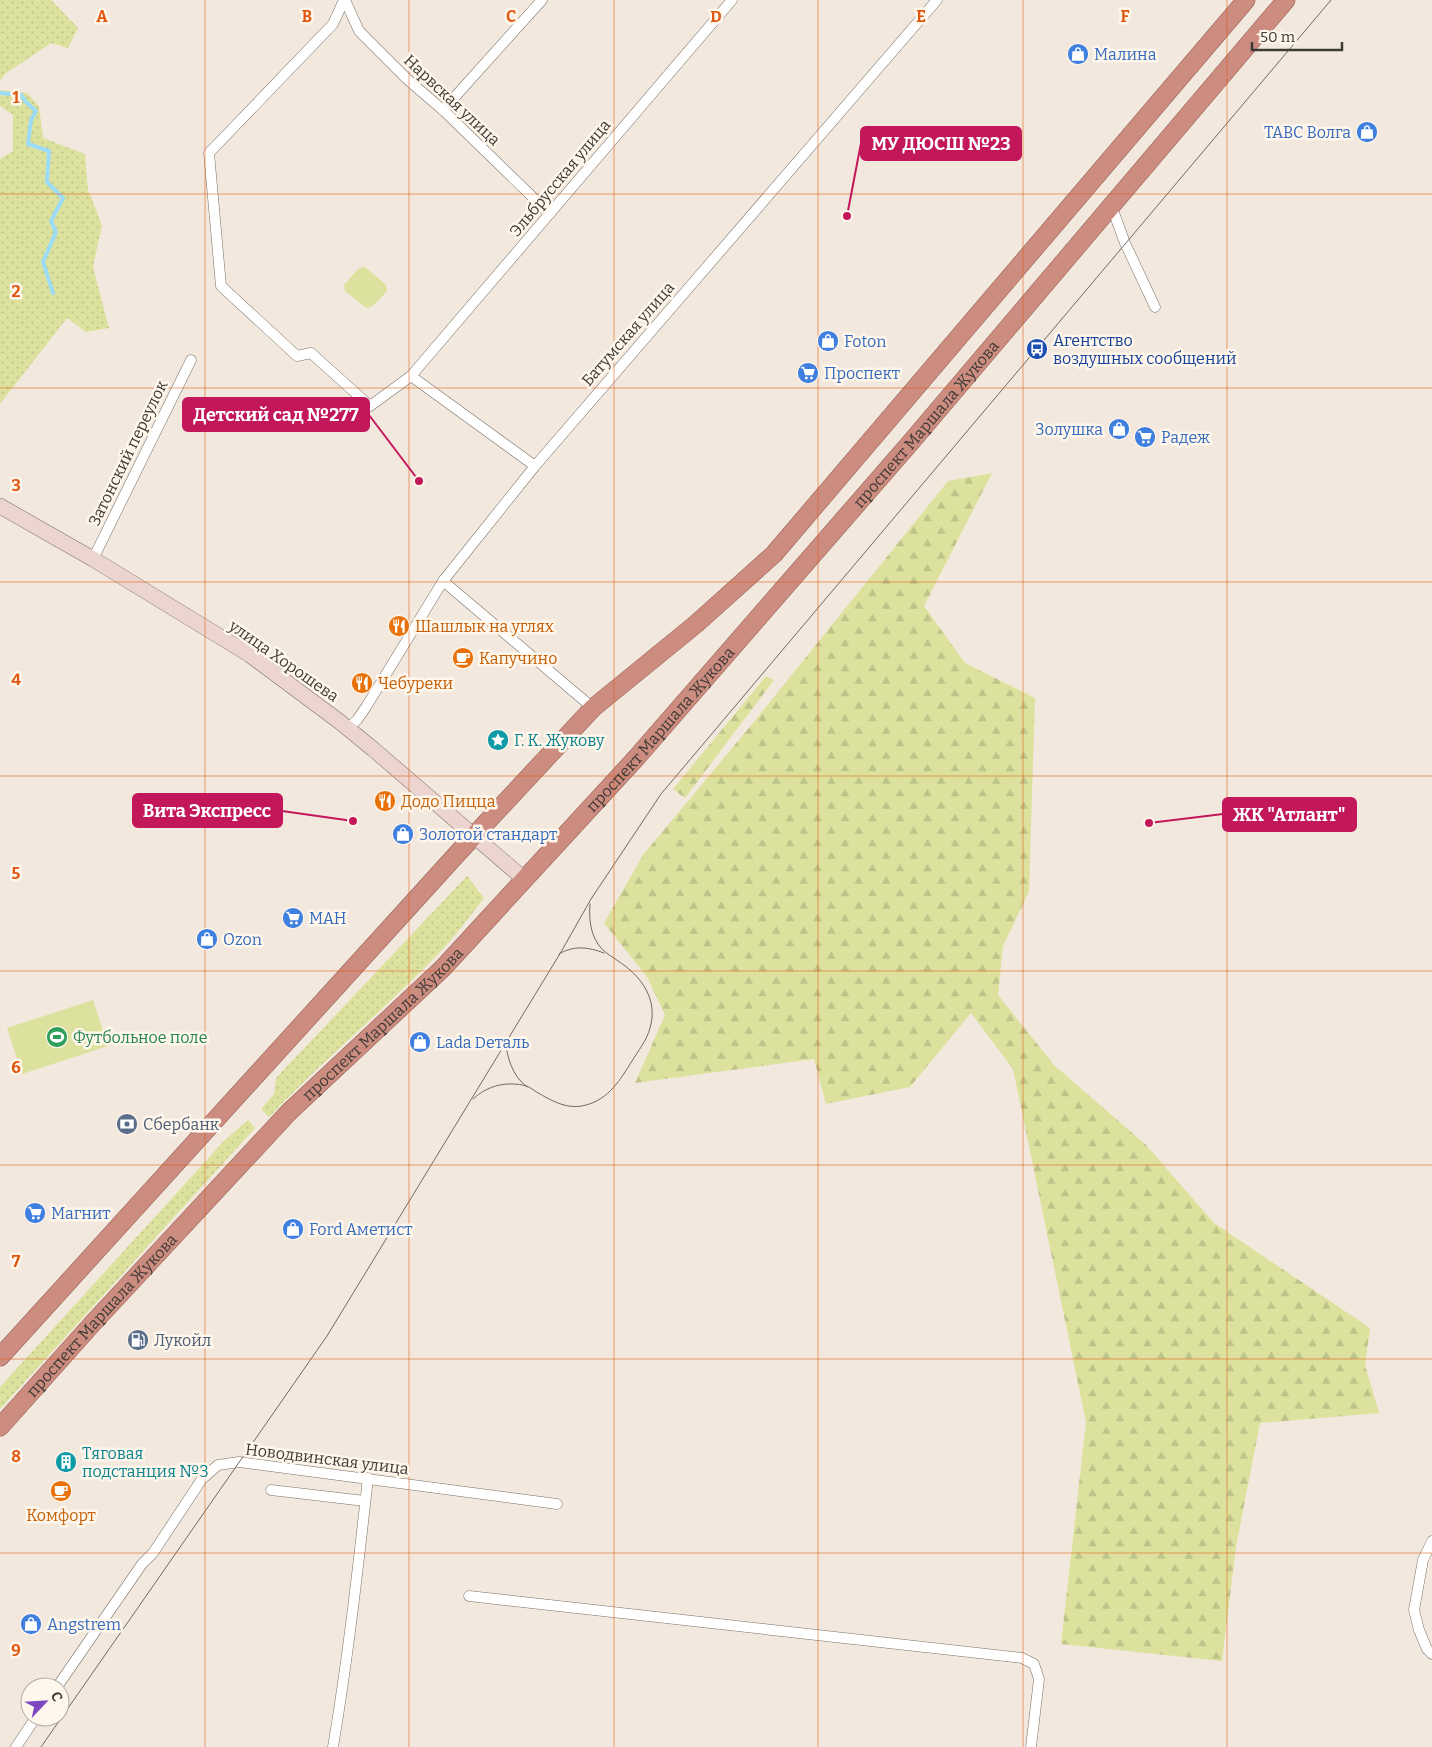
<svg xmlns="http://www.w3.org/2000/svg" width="1432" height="1747" viewBox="0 0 1432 1747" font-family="Bitter,serif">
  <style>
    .grass { fill: url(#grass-dots) }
    .forest { fill: url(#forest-firs) }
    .pitch { fill: #dce29e }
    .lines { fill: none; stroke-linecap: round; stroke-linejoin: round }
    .stream { stroke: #9ddcf6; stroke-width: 4 }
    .minor-casing { stroke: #7a7066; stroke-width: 11 }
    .secondary-casing { stroke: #7a7066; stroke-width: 16 }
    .trunk-casing { stroke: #925d52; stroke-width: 19 }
    .minor { stroke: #fff; stroke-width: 10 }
    .secondary { stroke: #ecd4d0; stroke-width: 15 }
    .trunk { stroke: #cc8c80; stroke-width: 18 }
    .tram { stroke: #6f6a63; stroke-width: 1 }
    .grid { fill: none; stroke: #e0570e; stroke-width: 1; stroke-opacity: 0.55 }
    .labels { text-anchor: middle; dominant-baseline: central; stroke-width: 5; stroke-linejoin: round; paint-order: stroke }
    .shop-label { font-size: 16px; fill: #366cbe; stroke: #fff6ec; text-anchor: start }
    .street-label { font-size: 16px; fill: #3e3a35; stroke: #fff6ec }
    .transit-label { font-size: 16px; fill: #164399; stroke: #fff6ec; text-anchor: start }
    .food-label { font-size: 16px; fill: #c56008; stroke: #fff6ec; text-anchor: start }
    .culture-label { font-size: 16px; fill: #0d838f; stroke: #fff6ec; text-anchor: start }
    .leisure-label { font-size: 16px; fill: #27864d; stroke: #fff6ec; text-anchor: start }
    .service-label { font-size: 16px; fill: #4e5e75; stroke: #fff6ec; text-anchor: start }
    .grid-label { font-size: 16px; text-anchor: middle; font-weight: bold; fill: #e0570e; stroke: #fff6ec; stroke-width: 5; stroke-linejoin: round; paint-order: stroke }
    .leader { fill: none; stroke: #c2185b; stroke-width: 2 }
    .callout-dot { fill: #c2185b; stroke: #fff6ec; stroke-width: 2 }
    .callout { fill: #c2185b; stroke: #c2185b; stroke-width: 2 }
    .callout-label { font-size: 18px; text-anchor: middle; font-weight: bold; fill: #fff }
  </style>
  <defs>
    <pattern id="grass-dots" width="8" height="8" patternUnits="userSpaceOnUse" patternTransform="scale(1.25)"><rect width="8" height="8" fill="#dce29e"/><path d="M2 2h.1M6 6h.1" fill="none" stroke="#bec389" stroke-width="1.8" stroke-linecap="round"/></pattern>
    <pattern id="forest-firs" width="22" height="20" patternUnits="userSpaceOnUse" patternTransform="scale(1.25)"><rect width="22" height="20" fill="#dce29e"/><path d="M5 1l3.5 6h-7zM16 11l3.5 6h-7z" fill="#bec389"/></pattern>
  </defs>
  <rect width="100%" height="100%" fill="#f3e8dd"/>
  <g class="grass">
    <path d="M0,0H51L78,28L68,48L51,43L5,74L0,81Z"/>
    <path d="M0,90L27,93L39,106L43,138L85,154L88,190L102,225L93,267L109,328L86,332L67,318L0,404V159L13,151V115L0,106Z"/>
    <path d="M467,876L484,898C469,917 455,937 438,954C383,1011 323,1060 269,1117L261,1109L274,1094L276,1078Z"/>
    <path d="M248,1120L255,1128L0,1409V1387L224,1141Z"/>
  </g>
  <g class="forest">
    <path d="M992,473L924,606L965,663L1035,698L1029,892L1003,946L998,995L1054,1065L1146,1145L1214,1223L1370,1328L1365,1365L1379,1413L1260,1423L1236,1547L1222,1661L1061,1644L1086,1422L1013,1069L971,1013L910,1087L826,1104L814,1059L635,1083L665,1015L647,977L604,923L643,855L753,723L948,481Z"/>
    <path d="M766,676L774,680L685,798L673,789Z"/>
  </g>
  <g class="pitch">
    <path d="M365,267L386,285L387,291L373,306L366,308L345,291L344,285L359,268Z"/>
    <path d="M93,1000L108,1046L22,1074L7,1028Z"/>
  </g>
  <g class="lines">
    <path class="stream" d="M0,93L21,95L26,102L36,111L31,120L28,144L49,151L47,182L63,198L51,221L56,232L43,262L53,293"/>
    <g class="minor-casing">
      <g id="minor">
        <path d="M344,0L333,24L209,153L221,286L297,356L311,353L370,406L411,376L732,0"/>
        <path d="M345,0L359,31L408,80L443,110L550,214"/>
        <path d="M443,110L542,0"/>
        <path d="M1111,205L1125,243L1155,307"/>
        <path d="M411,376L535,466"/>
        <path d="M93,559L191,360"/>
        <path d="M443,581L593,708"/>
        <path d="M344,725L348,728L357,720L366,707L443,581L535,466L937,0"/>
        <path d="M271,1490L365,1501"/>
        <path d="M1432,1541L1423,1560L1414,1610L1419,1630L1427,1649L1432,1654"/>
        <path d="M469,1596L1022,1658L1034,1664L1039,1679L1031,1747"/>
        <path d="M57,1687L142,1564L153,1553L202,1479L218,1465L239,1462L557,1504"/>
        <path d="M16,1747L36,1717"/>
        <path d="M333,1747C348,1658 358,1568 368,1478"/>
      </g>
    </g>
    <g class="secondary-casing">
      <path id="secondary" d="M0,506L93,559L250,655L340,722L373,749L524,879"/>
    </g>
    <g class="trunk-casing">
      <g id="trunk">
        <path d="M0,1357L457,854L593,708L696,624L774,554L1246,0"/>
        <path id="s1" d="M0,1427L93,1323L289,1112L443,968L637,757L911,442L1286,0"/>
      </g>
    </g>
    <use href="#minor" class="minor"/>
    <use href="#secondary" class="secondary"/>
    <use href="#trunk" class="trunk"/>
    <g class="tram">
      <path d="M559,954C574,945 588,947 604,953"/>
      <path d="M505,1039C507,1057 512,1076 527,1087"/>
      <path d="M473,1099C488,1085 507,1081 527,1086C531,1088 536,1092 540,1094C554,1102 569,1110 586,1105C609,1099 620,1080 632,1061C638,1051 647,1040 650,1028C658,1001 643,978 621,963C613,957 604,953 598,944C590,932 589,918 590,904"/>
      <path d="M41,1747L327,1336L561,952L591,899L661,794L1331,0"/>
    </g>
  </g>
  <path class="grid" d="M205,0V1747M409,0V1747M614,0V1747M818,0V1747M1023,0V1747M1227,0V1747M0,194H1432M0,388H1432M0,582H1432M0,776H1432M0,971H1432M0,1165H1432M0,1359H1432M0,1553H1432"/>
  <defs>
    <g id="shop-disc" transform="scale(1.125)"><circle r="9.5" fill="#3f7fe0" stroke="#fff6ec"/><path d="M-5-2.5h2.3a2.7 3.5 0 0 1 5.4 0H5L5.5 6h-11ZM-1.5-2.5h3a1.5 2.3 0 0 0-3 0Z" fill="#fff"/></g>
    <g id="bus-disc" transform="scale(1.125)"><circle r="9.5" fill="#1a4fb4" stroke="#fff6ec"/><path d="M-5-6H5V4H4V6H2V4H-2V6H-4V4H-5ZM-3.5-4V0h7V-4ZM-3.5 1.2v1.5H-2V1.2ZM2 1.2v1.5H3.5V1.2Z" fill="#fff"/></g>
    <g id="supermarket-disc" transform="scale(1.125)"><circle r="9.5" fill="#3f7fe0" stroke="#fff6ec"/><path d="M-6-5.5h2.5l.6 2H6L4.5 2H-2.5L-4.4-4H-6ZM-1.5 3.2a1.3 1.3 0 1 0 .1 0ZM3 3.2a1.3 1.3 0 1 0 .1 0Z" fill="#fff"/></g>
    <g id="restaurant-disc" transform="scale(1.125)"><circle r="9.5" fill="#e8710a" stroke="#fff6ec"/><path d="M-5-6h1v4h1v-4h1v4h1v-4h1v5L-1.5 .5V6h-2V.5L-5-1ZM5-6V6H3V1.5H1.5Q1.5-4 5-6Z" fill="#fff"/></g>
    <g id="cafe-disc" transform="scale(1.125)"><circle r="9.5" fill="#e8710a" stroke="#fff6ec"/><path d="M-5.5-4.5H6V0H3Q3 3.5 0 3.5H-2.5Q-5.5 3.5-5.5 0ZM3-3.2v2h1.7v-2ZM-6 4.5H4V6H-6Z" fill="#fff"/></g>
    <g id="sight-disc" transform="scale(1.125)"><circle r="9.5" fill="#0f9aa8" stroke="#fff6ec"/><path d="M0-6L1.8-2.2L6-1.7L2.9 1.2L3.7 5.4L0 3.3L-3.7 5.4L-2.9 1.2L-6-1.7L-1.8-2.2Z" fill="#fff"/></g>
    <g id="stadium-disc" transform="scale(1.125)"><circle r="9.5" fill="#2e9e5b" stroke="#fff6ec"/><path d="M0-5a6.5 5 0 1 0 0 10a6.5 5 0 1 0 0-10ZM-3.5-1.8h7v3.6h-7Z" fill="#fff"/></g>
    <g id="bank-disc" transform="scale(1.125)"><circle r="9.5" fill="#5c6f8a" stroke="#fff6ec"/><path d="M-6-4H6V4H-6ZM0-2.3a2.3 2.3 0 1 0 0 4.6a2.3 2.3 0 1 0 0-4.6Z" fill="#fff"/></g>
    <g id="fuel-disc" transform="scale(1.125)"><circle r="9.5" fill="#5c6f8a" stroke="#fff6ec"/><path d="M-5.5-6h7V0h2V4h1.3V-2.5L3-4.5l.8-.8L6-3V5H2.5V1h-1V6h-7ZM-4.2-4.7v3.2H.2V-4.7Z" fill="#fff"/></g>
    <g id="building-disc" transform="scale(1.125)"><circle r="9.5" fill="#0f9aa8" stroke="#fff6ec"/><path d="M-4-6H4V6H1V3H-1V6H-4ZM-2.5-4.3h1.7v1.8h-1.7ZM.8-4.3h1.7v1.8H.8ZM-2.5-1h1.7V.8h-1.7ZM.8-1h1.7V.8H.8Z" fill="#fff"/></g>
  </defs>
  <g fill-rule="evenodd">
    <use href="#shop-disc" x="1078" y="54"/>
    <use href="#shop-disc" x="1367" y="132"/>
    <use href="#shop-disc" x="828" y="341"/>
    <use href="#bus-disc" x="1037" y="349"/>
    <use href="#supermarket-disc" x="808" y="373"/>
    <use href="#shop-disc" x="1119" y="429"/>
    <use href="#supermarket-disc" x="1145" y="437"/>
    <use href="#restaurant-disc" x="399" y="626"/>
    <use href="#cafe-disc" x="463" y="658"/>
    <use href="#restaurant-disc" x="362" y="683"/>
    <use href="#sight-disc" x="498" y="740"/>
    <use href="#restaurant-disc" x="385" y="801"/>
    <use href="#shop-disc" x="403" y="834"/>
    <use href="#supermarket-disc" x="293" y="918"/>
    <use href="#shop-disc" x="207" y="939"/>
    <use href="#stadium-disc" x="57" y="1037"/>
    <use href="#shop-disc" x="420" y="1042"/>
    <use href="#bank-disc" x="127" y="1124"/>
    <use href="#supermarket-disc" x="35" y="1213"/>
    <use href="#shop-disc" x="293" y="1229"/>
    <use href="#fuel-disc" x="138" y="1340"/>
    <use href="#building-disc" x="66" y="1462"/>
    <use href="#cafe-disc" x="61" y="1491"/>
    <use href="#shop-disc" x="31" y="1624"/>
  </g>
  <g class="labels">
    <g class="shop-label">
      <text x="1094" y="54">Малина</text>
      <text x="1351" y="132" text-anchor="end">ТАВС Волга</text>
      <text x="844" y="341">Foton</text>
      <text x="824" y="373">Проспект</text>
      <text x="1103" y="429" text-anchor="end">Золушка</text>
      <text x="1161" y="437">Радеж</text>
      <text x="419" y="834">Золотой стандарт</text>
      <text x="309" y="918">МАН</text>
      <text x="223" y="939">Ozon</text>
      <text x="436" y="1042">Lada Dеталь</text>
      <text x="51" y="1213">Магнит</text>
      <text x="309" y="1229">Ford Аметист</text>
      <text x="47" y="1624">Angstrem</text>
    </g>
    <g class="street-label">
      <text transform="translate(452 100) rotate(43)">Нарвская улица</text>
      <text transform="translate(560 178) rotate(-50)">Эльбрусская улица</text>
      <text transform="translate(628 334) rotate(-49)">Батумская улица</text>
      <text stroke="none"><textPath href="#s1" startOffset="1366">проспект Маршала Жукова</textPath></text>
      <text transform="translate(128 453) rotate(-64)">Затонский переулок</text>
      <text transform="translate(284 661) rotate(35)">улица Хорошева</text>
      <text stroke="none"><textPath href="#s1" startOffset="961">проспект Маршала Жукова</textPath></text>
      <text stroke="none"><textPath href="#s1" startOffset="556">проспект Маршала Жукова</textPath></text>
      <text stroke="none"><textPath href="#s1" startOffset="151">проспект Маршала Жукова</textPath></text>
      <text transform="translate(327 1459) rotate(7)">Новодвинская улица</text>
    </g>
    <g class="transit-label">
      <text x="1053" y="340">Агентство<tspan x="1053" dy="18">воздушных сообщений</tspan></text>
    </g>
    <g class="food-label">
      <text x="415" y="626">Шашлык на углях</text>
      <text x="479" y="658">Капучино</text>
      <text x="378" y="683">Чебуреки</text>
      <text x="401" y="801">Додо Пицца</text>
      <text x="61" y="1515" text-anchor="middle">Комфорт</text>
    </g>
    <g class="culture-label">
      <text x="514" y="740">Г. К. Жукову</text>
      <text x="82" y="1453">Тяговая<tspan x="82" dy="18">подстанция №3</tspan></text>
    </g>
    <g class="leisure-label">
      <text x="73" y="1037">Футбольное поле</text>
    </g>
    <g class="service-label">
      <text x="143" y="1124">Сбербанк</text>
      <text x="154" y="1340">Лукойл</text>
    </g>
  </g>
  <g class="grid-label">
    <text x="102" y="22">A</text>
    <text x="307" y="22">B</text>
    <text x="511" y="22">C</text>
    <text x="716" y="22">D</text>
    <text x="921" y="22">E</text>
    <text x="1125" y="22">F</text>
    <text x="16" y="103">1</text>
    <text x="16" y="297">2</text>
    <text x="16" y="491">3</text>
    <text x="16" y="685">4</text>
    <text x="16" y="879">5</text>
    <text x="16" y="1073">6</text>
    <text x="16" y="1267">7</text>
    <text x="16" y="1462">8</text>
    <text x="16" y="1656">9</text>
  </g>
  <path class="leader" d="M847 216L861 143M419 481L369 415M353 821L282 811M1149 823L1223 814"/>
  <g class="callout-dot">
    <circle cx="847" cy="216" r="5"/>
    <circle cx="419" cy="481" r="5"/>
    <circle cx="353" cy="821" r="5"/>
    <circle cx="1149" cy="823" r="5"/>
  </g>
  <g class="callout">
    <rect x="861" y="127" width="160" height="33" rx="5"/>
    <rect x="183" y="398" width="186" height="33" rx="5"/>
    <rect x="133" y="794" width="149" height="33" rx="5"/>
    <rect x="1223" y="798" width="133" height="33" rx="5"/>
  </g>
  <g class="callout-label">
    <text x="941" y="150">МУ ДЮСШ №23</text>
    <text x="276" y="421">Детский сад №277</text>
    <text x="207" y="817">Вита Экспресс</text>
    <text x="1289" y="821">ЖК "Атлант"</text>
  </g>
  <g transform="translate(45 1702) rotate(65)"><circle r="24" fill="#fff6ec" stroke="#b2aba3"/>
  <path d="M0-4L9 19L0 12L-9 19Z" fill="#7d48bf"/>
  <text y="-8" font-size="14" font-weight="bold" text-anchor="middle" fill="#3e3a35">С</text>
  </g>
  <path d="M1252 42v8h90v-8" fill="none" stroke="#3e3a35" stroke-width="2.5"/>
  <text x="1260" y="42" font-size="15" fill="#3e3a35" stroke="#fff6ec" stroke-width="4" paint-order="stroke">50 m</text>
</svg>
